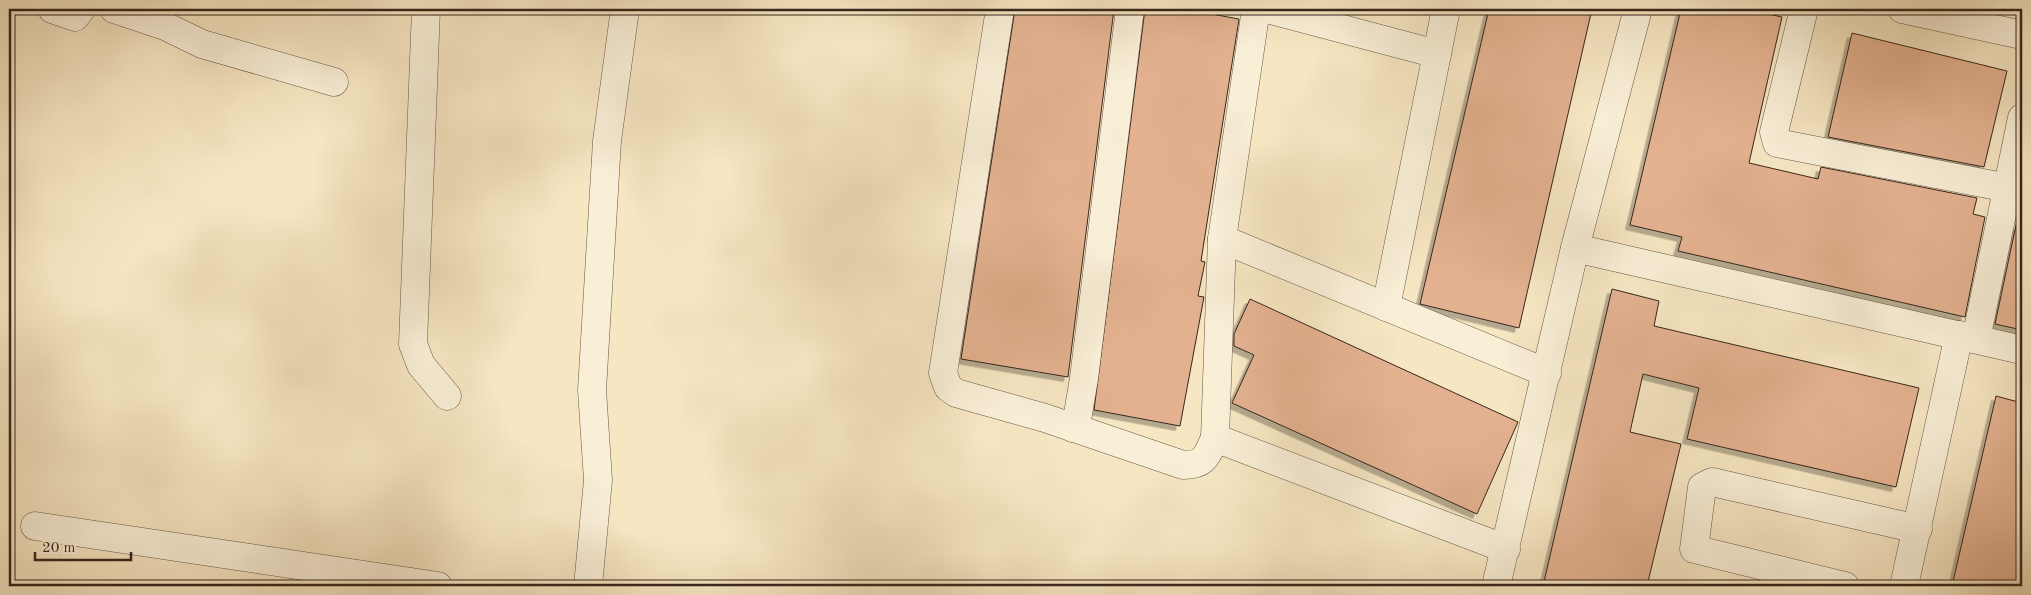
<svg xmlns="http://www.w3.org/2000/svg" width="2031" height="595" viewBox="0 0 2031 595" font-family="'Old Standard TT',serif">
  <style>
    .building { fill: #e3b190; stroke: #36271c; filter: url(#shadow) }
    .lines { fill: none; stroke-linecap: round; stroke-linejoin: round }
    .street-casing { stroke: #665746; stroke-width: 29 }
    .street { stroke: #f9efd7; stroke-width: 28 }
  </style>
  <defs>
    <filter id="shadow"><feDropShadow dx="-4.5" dy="4.5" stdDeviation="0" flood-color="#0004"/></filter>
  </defs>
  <rect width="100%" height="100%" fill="#f6e6c2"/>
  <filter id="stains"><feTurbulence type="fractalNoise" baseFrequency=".004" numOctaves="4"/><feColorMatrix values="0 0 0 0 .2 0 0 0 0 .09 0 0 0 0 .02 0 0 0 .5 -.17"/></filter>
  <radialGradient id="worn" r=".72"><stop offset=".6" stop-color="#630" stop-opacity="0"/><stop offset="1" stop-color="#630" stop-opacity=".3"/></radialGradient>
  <g class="building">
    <path d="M1015,9H1114L1068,377L961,359Z"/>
    <path d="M1145,9H1184L1239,19L1201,261L1205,262L1198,296L1204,297L1180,426L1094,410Z"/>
    <path d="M1489,9H1592L1519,328L1420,304Z"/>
    <path d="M1681,9H1747L1782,17L1749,163L1818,179L1821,167L1977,198L1973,214L1985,217L1965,317L1678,251L1682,237L1630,225Z"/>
    <path d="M1852,33L2007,71L1984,167L1828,137Z"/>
    <path d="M2016,225L2022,226V330L1995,324Z"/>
    <path d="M1612,289L1659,301L1654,326L1919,388L1896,487L1687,439L1699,388L1643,374L1630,432L1681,444L1647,586H1543Z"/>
    <path d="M1250,299L1518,422L1477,514L1232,403L1254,355L1234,346V334Z"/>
    <path d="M1996,396L2022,403V586H1952Z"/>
  </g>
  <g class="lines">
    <g class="street-casing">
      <g id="street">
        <path d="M52,9L75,17L81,9"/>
        <path d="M114,9L165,26L202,44L334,82"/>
        <path d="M426,9L413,344L421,365L447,396"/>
        <path d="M1000,9L943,373L948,387L956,393L1045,418L1183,465C1205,465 1206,457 1215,438"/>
        <path d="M1256,9L1222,239L1215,438L1506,549"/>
        <path d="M1267,9L1437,54"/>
        <path d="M1804,9L1774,132L1777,143L2008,188"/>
        <path d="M1902,9L2022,35"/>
        <path d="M1222,239L1547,373"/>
        <path d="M1575,248L2022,350"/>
        <path d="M1386,307L1446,9"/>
        <path d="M1976,339L2022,118"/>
        <path d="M1073,428L1078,414L1084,378L1130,9"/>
        <path d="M35,526L438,586"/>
        <path d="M588,586L598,480L592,390L607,141L625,9"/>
        <path d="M1496,586L1575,248L1638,9"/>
        <path d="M1845,586L1694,549L1702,487L1712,482L1918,529"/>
        <path d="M1904,586L1959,335"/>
      </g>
    </g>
    <use href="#street" class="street"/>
  </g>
  <rect width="2031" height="595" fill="none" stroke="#f6e6c2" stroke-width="30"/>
  <rect x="10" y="10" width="2011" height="575" fill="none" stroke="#36271c" stroke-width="2.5"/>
  <rect x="15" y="15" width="2001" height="565" fill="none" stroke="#36271c"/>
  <path d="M35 552v8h96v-8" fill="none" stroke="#36271c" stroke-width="2.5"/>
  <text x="42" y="552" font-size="15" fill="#36271c" stroke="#f9efd7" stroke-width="4" paint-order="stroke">20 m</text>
  <rect width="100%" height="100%" filter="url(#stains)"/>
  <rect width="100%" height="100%" fill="url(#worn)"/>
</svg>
